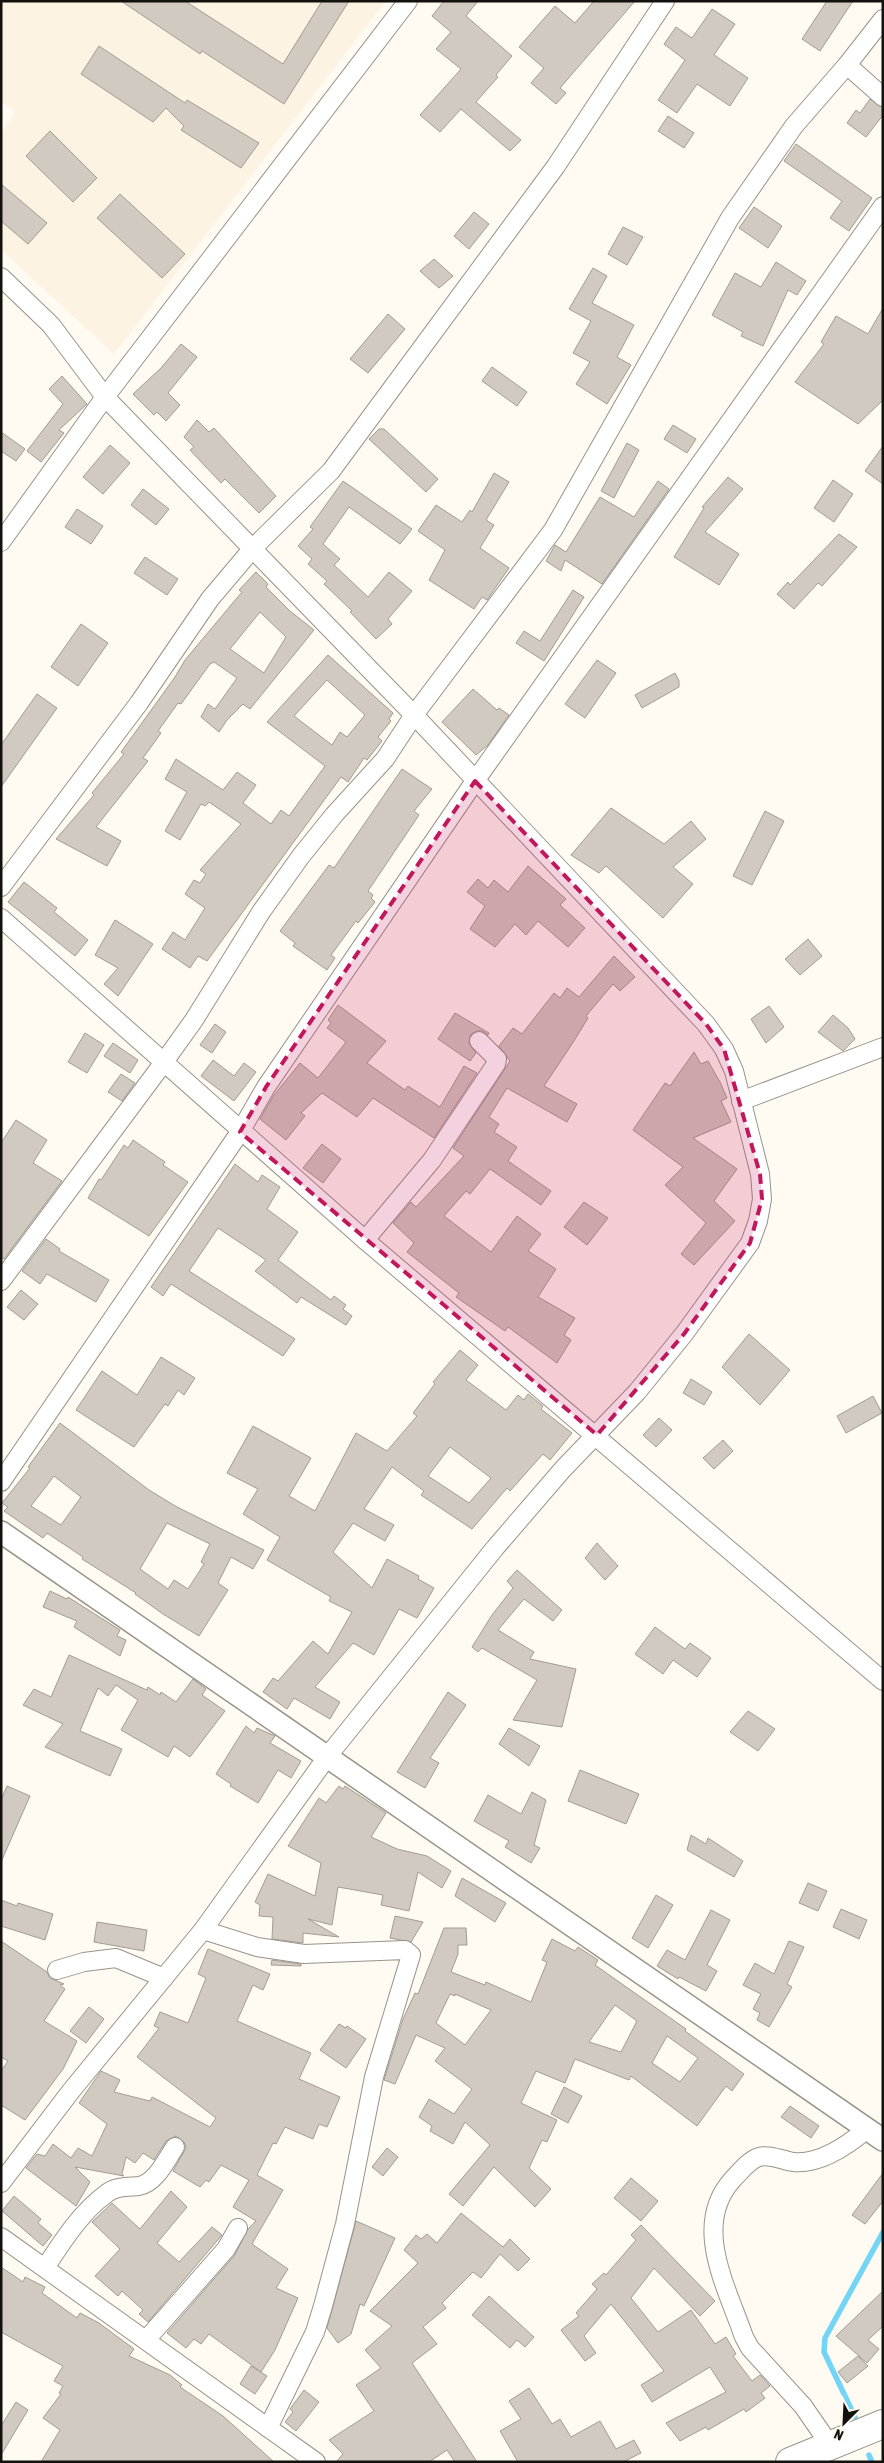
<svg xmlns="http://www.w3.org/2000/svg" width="884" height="2463" viewBox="0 0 884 2463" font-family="'Asap Condensed',sans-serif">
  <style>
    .built { fill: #fcf3e2 }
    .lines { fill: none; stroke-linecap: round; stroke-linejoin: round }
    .stream { stroke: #72d5f6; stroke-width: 5.5 }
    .building { fill: #d0cac0; stroke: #a29c93; fill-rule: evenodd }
    .minor-casing { stroke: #99948a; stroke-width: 20 }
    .tertiary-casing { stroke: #99948a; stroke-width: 24 }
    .primary-casing { stroke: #99948a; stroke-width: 30 }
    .minor { stroke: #fff; stroke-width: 18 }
    .tertiary { stroke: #fff; stroke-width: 21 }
    .primary { stroke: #fff; stroke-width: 28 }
    .marked { fill: #c2185b; fill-opacity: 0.2; stroke: #c2185b; stroke-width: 4; stroke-dasharray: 10 6; stroke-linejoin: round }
  </style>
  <rect width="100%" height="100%" fill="#fffbf2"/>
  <path class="built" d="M1,1H386L114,354L1,250V133L15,112L1,102Z"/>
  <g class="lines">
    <g class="stream">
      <path d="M855,2417L824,2352L825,2338L883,2232"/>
      <path d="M869,2455L872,2462"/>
    </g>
  </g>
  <g class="building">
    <path d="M121,1H185L283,64L322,1H349L284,104L202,51L200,54Z"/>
    <path d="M444,1H478L466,16L512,56L496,75L498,77L476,102L521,140L510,151L461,109L440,132L420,115L461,69L436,49L451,32L432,16Z"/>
    <path d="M594,1H635L560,88L566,93L556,104L531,83L544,68L519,47L555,6L575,23Z"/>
    <path d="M827,1H853L820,51L802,39Z"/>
    <path d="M712,9L735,24L714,55L748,78L730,106L697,84L677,113L658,100L685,60L664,44L676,27L692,38Z"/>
    <path d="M99,46L185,103L187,100L259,143L241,168L181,130L184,126L166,108L153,122L81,74Z"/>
    <path d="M870,99L883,107V115L866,137L847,123L856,110L860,113Z"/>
    <path d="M668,116L694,133L684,148L658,131Z"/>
    <path d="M50,131L97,178L73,202L26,156Z"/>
    <path d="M796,144L872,198L849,231L830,218L842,201L784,161Z"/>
    <path d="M1,184L47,223L28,244L1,221Z"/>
    <path d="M120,194L185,254L162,278L97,218Z"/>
    <path d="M754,207L782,226L768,248L739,228Z"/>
    <path d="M474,212L489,224L469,249L454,236Z"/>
    <path d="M623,227L643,237L627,265L608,254Z"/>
    <path d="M434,259L453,276L439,288L420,271Z"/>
    <path d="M776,262L806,281L797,295L788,290L763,346L741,336L743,332L712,315L735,273L761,287Z"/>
    <path d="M593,268L607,276L592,303L634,325L617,357L631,365L607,404L576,384L590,362L573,353L591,321L569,309Z"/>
    <path d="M883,308V400L858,424L795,382L824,344L821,342L836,316L868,334Z"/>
    <path d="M388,314L405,329L368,373L350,359Z"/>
    <path d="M181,344L197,357L168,393L180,405L166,421L157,412L154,415L133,394L161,368Z"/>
    <path d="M492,367L527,392L517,406L482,381Z"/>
    <path d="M62,376L87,404L59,430L64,433L41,462L27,451L63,404L49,389Z"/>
    <path d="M197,420L209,432L214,428L276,496L259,513L225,479L221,483L190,450L194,447L184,437Z"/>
    <path d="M673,425L696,439L687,453L664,439Z"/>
    <path d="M379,429H384L438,479L426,492L369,439Z"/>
    <path d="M1,432L25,449L16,461L1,451Z"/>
    <path d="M627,443L639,450L614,498L601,491Z"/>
    <path d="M110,445L130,463L103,494L83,477Z"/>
    <path d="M883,446V484L865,471Z"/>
    <path d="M494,473L509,482L486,520L494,525L480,548L509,568L487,600L482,597L474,609L429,580L445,550L418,531L436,505L462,522L470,510L472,512Z"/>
    <path d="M728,477L743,489L705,532L739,554L719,585L674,557L704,508L702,507Z"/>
    <path d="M833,480L853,494L834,522L814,508Z"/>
    <path d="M343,481L412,529L400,544L349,507L323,544L340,559L334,565L368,597L389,572L412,591L388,619L392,624L376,639L350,612L352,611L324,584L327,581L308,564L312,559L298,546L313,529L310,527Z"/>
    <path d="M658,481L669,489L602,584L565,560L561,571L546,561L555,545L566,552L600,497L634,517Z"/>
    <path d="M143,489L169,509L156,525L131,505Z"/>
    <path d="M77,509L103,526L91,544L65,527Z"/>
    <path d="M839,534L857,547L822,586L818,583L794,609L777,594L788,582L790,585Z"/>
    <path d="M145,557L178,579L167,595L134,573Z"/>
    <path d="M256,572L268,584L266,587L290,611L314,630L250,709L243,704L227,720L219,732L201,717L208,704L215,709L237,678L214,662L210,664L181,704L178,703L158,731L161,733L143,758L148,761L96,827L121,841L107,866L56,839L94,795L92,793L124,754L121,752L175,677L185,660L242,592L239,590ZM260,612L286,637L264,673L230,649Z"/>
    <path d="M573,590L584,597L544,661L516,643L524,631L540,641Z"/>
    <path d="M81,624L108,643L78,686L51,667Z"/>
    <path d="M328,655L393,713L389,719L391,721L378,737L382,741L367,760L364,758L348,782L341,777L207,961L198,956L190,968L162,949L173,932L185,940L205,908L185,894L194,880L200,883L206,874L200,870L241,824L209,802L205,806L201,804L180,840L165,831L187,792L165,779L176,759L223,790L237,772L256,785L243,803L271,824L281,810L289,816L325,766L267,722ZM327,680L365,715L347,737L340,732L332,745L294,716Z"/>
    <path d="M597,660L616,673L585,718L565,704Z"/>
    <path d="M675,673L679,681V687L642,708L635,695Z"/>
    <path d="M473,689L497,710L499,708L509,715L488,745L476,755L442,722Z"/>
    <path d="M37,694L57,708L1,787V745Z"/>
    <path d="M402,769L432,789L414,811L419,815L368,891L373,895L371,898L375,902L358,923L356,921L331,955L335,958L327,970L293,946L295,943L280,931L329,865L334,868Z"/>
    <path d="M611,808L664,844L691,821L706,839L673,867L693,884L663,918L606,866L599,873L571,855Z"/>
    <path d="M765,811L784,821L752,885L733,876Z"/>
    <path d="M528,866L566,899L560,905L585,928L568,947L538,921L526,935L515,924L495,947L470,929L485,906L467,892L478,879L488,888L494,880L508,892Z"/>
    <path d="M24,882L57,908L54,912L88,940L75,956L8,902Z"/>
    <path d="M115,920L153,944L118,996L104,984L118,968L95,955Z"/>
    <path d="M808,939L822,956L800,975L785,959Z"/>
    <path d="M614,956L635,977L620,991L613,984L586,1016L588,1018L572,1044L544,1086L577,1104L567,1122L507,1088L489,1117L499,1124L494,1132L517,1147L508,1161L551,1191L541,1205L490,1169L470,1194L466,1191L444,1216L491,1252L517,1216L541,1234L528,1251L556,1269L538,1297L575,1318L564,1335L571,1340L557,1363L508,1327L505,1331L456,1297L459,1293L407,1252L414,1243L393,1223L411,1202L416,1207L464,1156L453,1148L510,1061L499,1046L513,1028L522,1034L554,993L560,998L567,988L579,997Z"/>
    <path d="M338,1005L386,1041L367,1063L405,1090L408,1086L440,1107L464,1066L477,1073L434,1138L373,1098L357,1117L322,1093L301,1113L305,1116L286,1140L260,1119L274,1095L300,1063L318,1078L346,1042L327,1028L331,1023L328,1020Z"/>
    <path d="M769,1006L784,1027L766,1043L751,1019Z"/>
    <path d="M455,1013L489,1033L488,1035L482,1031H477L471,1034L469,1043L476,1053L470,1061L438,1039Z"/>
    <path d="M833,1015L848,1028L855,1039L843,1051L818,1032Z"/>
    <path d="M215,1024L226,1032L212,1053L200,1045Z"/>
    <path d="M85,1033L104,1045L87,1073L68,1062Z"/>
    <path d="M113,1043L138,1060L130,1073L104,1056Z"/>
    <path d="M694,1052L701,1064L708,1061L720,1082L727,1098L721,1101L731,1122L693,1138L737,1169L714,1201L735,1221L694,1265L681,1254L706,1223L665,1185L683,1167L633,1130L665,1083L670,1086Z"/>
    <path d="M213,1060L234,1076L244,1063L256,1072L234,1101L201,1076Z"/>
    <path d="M121,1074L135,1083L122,1101L108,1092Z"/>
    <path d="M16,1120L47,1140L33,1163L62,1181L4,1259L1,1257V1143Z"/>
    <path d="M133,1140L165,1162L163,1165L188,1182L149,1236L88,1198L99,1179L101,1180L124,1145L128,1148Z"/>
    <path d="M322,1144L341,1159L323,1183L303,1168Z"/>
    <path d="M235,1164L258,1182L262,1175L280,1187L267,1209L298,1232L278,1260L331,1300L334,1296L346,1305L343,1309L352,1316L346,1325L301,1297L297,1303L255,1271L266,1260L218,1228L189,1271L295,1339L283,1356L171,1284L163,1296L151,1287Z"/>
    <path d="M584,1202L608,1218L587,1245L564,1227Z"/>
    <path d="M46,1239L60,1249L59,1251L109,1280L96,1302L47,1274L40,1284L22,1271Z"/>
    <path d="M21,1290L38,1304L24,1320L7,1307Z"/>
    <path d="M749,1334L790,1370L760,1405L722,1367Z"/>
    <path d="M460,1350L478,1365L466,1380L506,1410L518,1395L524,1400L528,1394L543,1406L541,1409L572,1433L550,1460L543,1454L510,1491L507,1488L472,1529L421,1495L424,1491L392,1467L364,1509L394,1525L385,1541L353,1523L333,1552L372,1588L387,1559L419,1576L418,1579L434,1588L417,1618L399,1609L374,1655L353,1643L315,1687L340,1702L330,1719L294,1698L287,1709L263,1692L273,1678L278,1681L313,1641L328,1654L352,1612L329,1601L331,1597L267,1560L280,1537L243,1514L258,1489L227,1473L253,1426L311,1458L289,1496L315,1511L356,1433L387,1451L417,1416L413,1413L435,1384L433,1382ZM450,1447L491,1478L469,1503L428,1476Z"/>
    <path d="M161,1357L195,1378L184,1395L178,1390L168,1406L165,1404L134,1447L76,1410L102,1371L137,1395Z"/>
    <path d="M691,1379L712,1392L704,1405L683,1393Z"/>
    <path d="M873,1396L882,1413L846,1433L837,1416Z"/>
    <path d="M659,1418L672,1430L656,1447L643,1435Z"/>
    <path d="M60,1423L149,1490L177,1507L264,1550L253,1569L231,1557L218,1583L228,1590L199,1636L163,1614L135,1594L136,1593L82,1559L83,1557L47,1533L43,1538L4,1511L8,1507L2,1503L30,1468L28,1467ZM54,1476L81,1497L61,1525L31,1506ZM167,1523L210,1544L201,1562L204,1564L188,1589L174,1580L168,1589L140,1569Z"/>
    <path d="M723,1440L733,1451L714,1469L703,1458Z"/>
    <path d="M597,1543L618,1566L605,1580L585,1558Z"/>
    <path d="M517,1570L562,1610L553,1621L524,1599L498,1630L534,1652L530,1659L576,1669L562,1727L513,1720L537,1680L482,1648L478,1652L472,1647L492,1615L513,1588L507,1581Z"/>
    <path d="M50,1591L67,1599L68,1597L120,1630L117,1636L126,1640L120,1656L74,1627L77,1621L43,1607Z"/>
    <path d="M655,1627L685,1649L690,1643L711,1658L697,1677L673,1660L663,1674L635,1654Z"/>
    <path d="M69,1655L147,1690L148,1687L160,1695L161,1692L176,1702L193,1679L206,1689L202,1695L225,1711L190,1757L174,1746L168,1757L121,1730L138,1700L116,1685L108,1696L98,1688L80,1731L122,1749L110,1776L45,1747L63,1724L23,1705L34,1689L51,1697Z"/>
    <path d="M448,1692L466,1705L430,1758L439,1763L425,1788L397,1772Z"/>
    <path d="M748,1711L775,1729L758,1751L730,1732Z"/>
    <path d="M246,1726L254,1733L257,1728L275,1736L270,1743L301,1761L291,1778L278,1770L258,1803L230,1786L231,1784L216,1774Z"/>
    <path d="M509,1728L540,1746L529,1766L499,1744Z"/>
    <path d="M580,1770L639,1794L626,1824L568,1801Z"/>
    <path d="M7,1786L30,1796L1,1862V1800Z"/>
    <path d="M339,1786L343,1789L345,1786L386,1813L371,1837L397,1849L427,1856L451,1871L442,1888L418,1872L409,1911L381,1905L383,1895L338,1887L332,1925L308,1919L339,1937L303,1933V1943L272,1939L273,1917L259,1916L260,1905L255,1902L268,1874L315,1896L321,1863L288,1846L319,1798L326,1803Z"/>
    <path d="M532,1792L546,1800L534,1845L540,1848L531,1863L505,1847L509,1841L474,1821L488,1795L521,1814Z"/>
    <path d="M691,1835L706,1844L708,1838L743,1861L734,1877L687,1850Z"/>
    <path d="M462,1878L506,1903L495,1922L455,1896Z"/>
    <path d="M808,1883L827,1891L818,1911L799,1903Z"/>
    <path d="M656,1895L673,1905L648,1948L632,1938Z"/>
    <path d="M1,1900L17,1906L18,1903L53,1914L45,1940L1,1926Z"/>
    <path d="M841,1909L867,1920L859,1939L833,1927Z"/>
    <path d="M711,1910L730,1920L707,1965L717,1971L706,1991L679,1977L678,1979L657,1966L667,1950L685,1960Z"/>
    <path d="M395,1916L423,1922L411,1942L390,1938Z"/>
    <path d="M97,1922L147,1930L144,1951L94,1942Z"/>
    <path d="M444,1928H466L467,1945H458V1954L451,1972L485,1985L486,1982L531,2002L547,1962L542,1960L552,1939L575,1951L578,1947L598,1960L595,1965L686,2029L685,2031L744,2074L732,2091L726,2086L697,2126L631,2076L629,2080L575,2059L565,2083L536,2071L521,2103L557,2120L547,2142L542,2140L529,2168L551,2189L535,2207L494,2167L463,2206L449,2194L490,2145L465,2122L453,2144L430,2131L432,2126L419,2117L429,2099L454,2114L472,2089L435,2061L445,2048L416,2035L395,2084L384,2080L403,2019L415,1993L418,1994ZM450,1994L455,1996V1994L491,2010L465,2045L436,2023ZM615,2005L637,2021L621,2052L589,2042ZM667,2036L698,2058L680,2082L652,2063Z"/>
    <path d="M1,1941L47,1972L50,1978L64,1984L60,1985L65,1989L44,2021L77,2041L63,2069L25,2120L1,2105V2071L8,2061L1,2057Z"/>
    <path d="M789,1941L804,1947L787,1984L792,1987L769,2027L757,2020L760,2013L753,2009L761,1994L743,1985L755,1963L774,1974Z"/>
    <path d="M208,1949L270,1974L263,1990L253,1985L237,2021L311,2053L299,2079L340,2097L327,2127L319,2124L313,2139L285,2127L276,2144L273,2143L257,2175L283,2190L252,2244L288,2269L276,2288L298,2298L275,2350L261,2372L209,2334L201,2344L194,2339L186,2348L167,2333L234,2256L248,2229L256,2221L233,2207L249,2180L221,2165L209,2182L206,2180L200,2187L173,2171L186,2148L184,2142L176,2136L166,2141L154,2160L143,2153L135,2163L126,2157L122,2174L124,2176L75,2167L90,2182L76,2206L26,2168L37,2154L45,2156L53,2144L71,2158L78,2148L92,2156L107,2124L79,2103L101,2071L120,2080L114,2092L150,2101L152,2097L210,2127L216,2118L137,2057L159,2028L154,2026L160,2012L188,2023L206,1978L198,1974Z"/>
    <path d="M272,1960L301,1964V1966L271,1965Z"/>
    <path d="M89,2007L104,2019L86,2043L70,2031Z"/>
    <path d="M339,2024L346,2028L347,2026L366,2039L346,2068L320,2050Z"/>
    <path d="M564,2087L582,2096L568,2123L551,2114Z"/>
    <path d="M790,2106L819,2126L811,2138L781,2117Z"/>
    <path d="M387,2148L398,2157L383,2176L372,2167Z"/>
    <path d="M883,2173V2201L865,2224L852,2215Z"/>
    <path d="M631,2178L658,2201L641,2221L614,2198Z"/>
    <path d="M171,2191L187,2207L157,2243L179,2262L212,2227L222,2235L148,2322L139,2314L143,2310L122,2291L118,2296L95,2276L120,2249L92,2222L112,2203L140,2229Z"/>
    <path d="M14,2196L41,2219L38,2223L52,2235L43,2246L2,2211Z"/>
    <path d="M461,2213L503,2247L510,2239L530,2259L518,2271L500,2254L481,2278L473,2272L442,2303L446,2308L423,2327L437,2344L412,2363L477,2462H455L447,2450L429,2462H336L343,2454L329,2440L374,2411L356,2385L381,2368L365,2350L392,2326L370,2311L418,2263L404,2250L416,2235L421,2239L427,2234L437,2243Z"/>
    <path d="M356,2221L395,2238L364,2306L360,2304L351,2334L338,2343L327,2328Z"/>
    <path d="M641,2225L715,2301L700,2316L654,2268L631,2298L658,2332L691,2310L715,2344L726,2337L736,2354L733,2356L752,2381L760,2375L770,2386L761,2393L765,2398L746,2412L744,2409L708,2430L706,2427L680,2441L666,2423L726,2392L710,2367L652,2402L641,2385L664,2371L611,2304L584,2336L596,2353L585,2361L561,2330L579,2316L576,2313L597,2289L592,2284L604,2273L606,2275L636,2240L631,2235Z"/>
    <path d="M1,2267L23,2282L25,2277L45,2287L42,2293L77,2318L80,2313L99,2323L134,2349L129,2356L170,2375L182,2385L180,2387L223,2416L274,2462H41L60,2430L43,2418L61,2394L59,2393L63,2386L54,2381L63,2366L1,2332Z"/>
    <path d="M883,2291V2326L868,2340L879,2349L867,2363L836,2336Z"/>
    <path d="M489,2296L534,2337L525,2347L517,2340L510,2348L472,2315Z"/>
    <path d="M858,2356L868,2366L847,2383L838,2372Z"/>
    <path d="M251,2366L267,2376L255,2394L240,2384Z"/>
    <path d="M529,2388L552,2424L560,2419L571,2437L600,2421L616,2449L634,2440L641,2453L623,2462H518L500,2431L521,2419L509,2401Z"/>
    <path d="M304,2390L319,2402L296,2431L285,2422L293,2412L290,2409Z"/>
    <path d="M16,2402L28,2410L1,2455V2426Z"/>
  </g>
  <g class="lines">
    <g class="minor-casing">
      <g id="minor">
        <path d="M847,65L883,97"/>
        <path d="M1,277L51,325L105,397L414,715L706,1024L724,1049L734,1071L760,1174L762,1199L758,1221L750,1243L684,1334L637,1392L563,1469L495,1548L327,1757L203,1930L71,2091L1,2183"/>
        <path d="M1,542L105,397L408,1"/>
        <path d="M1,887L139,703L210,599L253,548L331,471L556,166L665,1"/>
        <path d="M1,918L365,1240L883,1681"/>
        <path d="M741,1101L883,1047"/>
        <path d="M365,1240L432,1160L496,1064L497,1059L479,1041"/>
        <path d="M1,1281L164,1062L194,1020L261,912L301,856L334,815L385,759L414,715L553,530L730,218L794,126L847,65L883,19"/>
        <path d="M1,1482L240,1132L266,1087L475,781L883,206"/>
        <path d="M203,1930L257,1947L304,1954L405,1950L411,1955L374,2077L345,2224L323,2306L315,2332L268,2428"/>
        <path d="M57,1970L84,1962L116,1958L164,1978"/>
        <path d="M1,2237L316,2462"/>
        <path d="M45,2268C62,2242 81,2212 106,2194C115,2186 127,2187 139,2186C156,2183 166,2160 175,2147"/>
        <path d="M146,2340L226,2249L238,2228"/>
        <path d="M830,2445L803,2406L750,2348L744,2337C727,2287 691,2225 733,2179C740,2172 749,2160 759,2157C769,2154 782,2160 793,2162C820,2165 848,2145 867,2129"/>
      </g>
    </g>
    <g class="tertiary-casing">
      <path id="tertiary" d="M1,1532L883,2140"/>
    </g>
    <g class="primary-casing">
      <path id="primary" d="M790,2462L883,2424"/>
    </g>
    <use href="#minor" class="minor"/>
    <use href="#tertiary" class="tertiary"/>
    <use href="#primary" class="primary"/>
  </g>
  <path class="marked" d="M475,781L706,1024L724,1049L760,1174L762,1199L750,1243L684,1334L597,1435L240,1132L266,1087Z"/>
  <rect width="884" height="2463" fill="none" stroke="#12110d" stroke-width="5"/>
  <g transform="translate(844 2423) rotate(204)" stroke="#fffbf2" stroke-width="4" paint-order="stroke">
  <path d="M0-4L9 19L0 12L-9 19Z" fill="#12110d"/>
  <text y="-8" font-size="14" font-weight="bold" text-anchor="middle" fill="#12110d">N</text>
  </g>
</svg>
